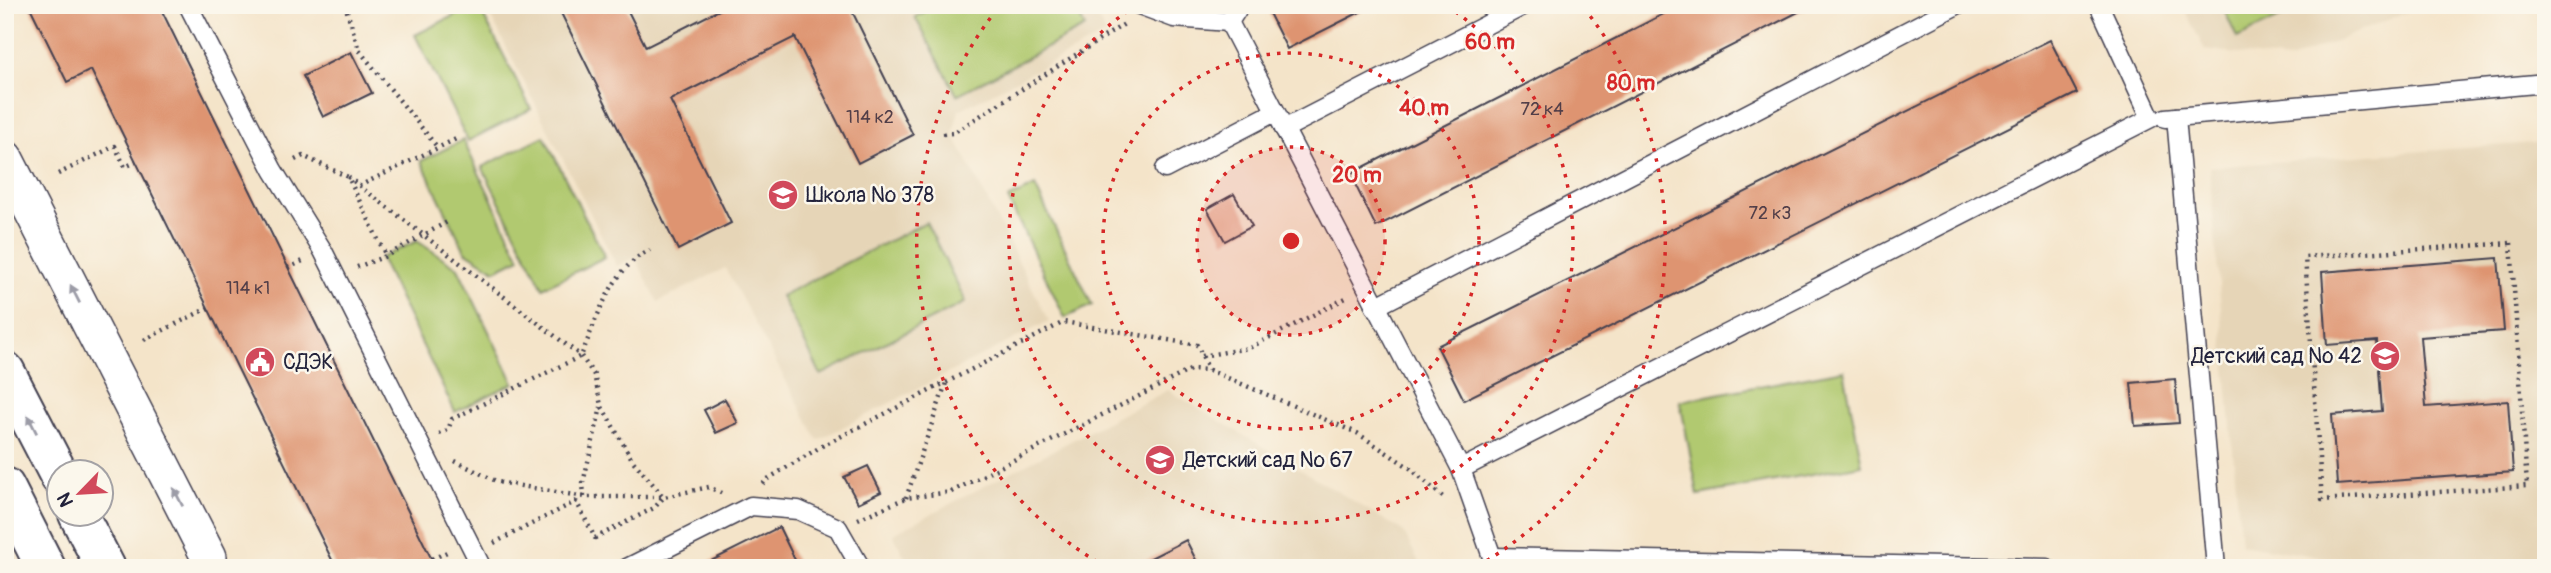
<svg xmlns="http://www.w3.org/2000/svg" width="2551" height="573" viewBox="0 0 2551 573" font-family="Pangolin,sans-serif">
  <style>
    .built { fill: #e6d5b7 }
    .green { fill: #b1c96f; stroke: #6a7655; stroke-width: 2 }
    .building { fill: #de9471 }
    .lines { fill: none; stroke-linecap: round; stroke-linejoin: round }
    .service-casing { stroke: #423f50; stroke-width: 21 }
    .minor-casing { stroke: #423f50; stroke-width: 38 }
    .secondary-casing { stroke: #423f50; stroke-width: 42 }
    .path { stroke: #423f50; stroke-width: 4.5; stroke-dasharray: 2 5; stroke-linecap: butt }
    .service { stroke: #fff; stroke-width: 18 }
    .minor { stroke: #fff; stroke-width: 35 }
    .secondary { stroke: #fff; stroke-width: 38 }
    .oneway { fill: #9c9ca7 }
    .ring { fill: none; stroke: #d62828; stroke-width: 3.5; stroke-dasharray: 3.5 7 }
    .labels { text-anchor: middle; dominant-baseline: central; stroke-width: 5; stroke-linejoin: round; paint-order: stroke }
    .number-label { font-size: 18px; fill: #513e48 }
    .poi-label { font-size: 21px; fill: #22223b; stroke: #fbf7ec; text-anchor: start }
    .centre { fill: #d62828; stroke: #fbf7ec; stroke-width: 3.5 }
    .ring-label { font-size: 21px; text-anchor: middle; font-weight: bold; fill: #d62828; stroke: #fbf7ec; stroke-width: 5; stroke-linejoin: round; paint-order: stroke }
  </style>
  <rect width="100%" height="100%" fill="#fbf7ec"/>
  <filter id="ink" filterUnits="userSpaceOnUse"><feTurbulence type="fractalNoise" baseFrequency=".0143" numOctaves="2"/><feDisplacementMap in="SourceGraphic" scale="14" xChannelSelector="R" yChannelSelector="G"/><feConvolveMatrix kernelMatrix="1 2 1 2 8 2 1 2 1" color-interpolation-filters="sRGB"/></filter>
  <filter id="wash" filterUnits="userSpaceOnUse"><feTurbulence type="fractalNoise" baseFrequency=".00686" numOctaves="4" result="noise"/><feDisplacementMap in="SourceGraphic" scale="28" xChannelSelector="R" yChannelSelector="G"/><feGaussianBlur stdDeviation="1.57" result="paint"/><feColorMatrix in="noise" values="0 0 0 0 0 0 0 0 0 0 0 0 0 0 0 0 0 1.4 0 .05"/><feComposite in="paint" operator="in"/></filter>
  <g filter="url(#wash)">
    <rect width="100%" height="100%" fill="#f4e4c9"/>
    <g class="built">
      <path d="M485,5H1091L1106,34L959,110L953,133L1049,321L818,440L725,268L658,302L635,257L617,266Z"/>
      <path d="M2182,5H2424L2289,60L2205,50Z"/>
      <path d="M2546,142V568H2365L2351,562L2241,544L2209,167Z"/>
      <path d="M1168,390L1403,531L1422,568H910L893,534Z"/>
    </g>
    <g class="green">
      <path d="M475,5H478L531,109L468,141L415,35Z"/>
      <path d="M937,5H1073L1085,27L957,95L915,17Z"/>
      <path d="M2222,5H2307L2237,38Z"/>
      <path d="M544,136L605,257L543,288L482,167Z"/>
      <path d="M463,140L520,258L495,270L465,251L421,161Z"/>
      <path d="M1035,186L1092,305L1065,318L1008,199Z"/>
      <path d="M926,222L966,302L821,375L781,296Z"/>
      <path d="M417,241L458,268L514,383L455,412L380,258Z"/>
      <path d="M1844,370L1862,465L1698,495L1680,401Z"/>
    </g>
    <g id="blocks">
      <g class="building">
        <path d="M29,5H159L436,568H336L91,70L67,82Z"/>
        <path d="M557,5H625L646,47L729,5H849L913,135L858,163L795,37L670,100L731,223L678,250Z"/>
        <path d="M1265,5H1374L1287,49Z"/>
        <path d="M1681,5H1812L1376,227L1350,174Z"/>
        <path d="M2050,40L2077,93L1464,400L1437,346Z"/>
        <path d="M351,52L372,93L323,117L303,76Z"/>
        <path d="M1234,194L1252,226L1225,241L1207,209Z"/>
        <path d="M2498,258L2504,331L2420,337L2426,407L2508,401L2513,472L2337,485L2332,415L2382,411L2377,341L2327,345L2322,272Z"/>
        <path d="M2175,379L2179,423L2135,426L2131,383Z"/>
        <path d="M725,399L738,423L716,433L704,410Z"/>
        <path d="M868,466L881,492L858,503L844,477Z"/>
        <path d="M779,527L799,568H697Z"/>
        <path d="M1186,540L1200,568H1131Z"/>
      </g>
    </g>
  </g>
  <g filter="url(#ink)">
    <use href="#blocks" fill-opacity="0" stroke="#423f50" stroke-width="2"/>
    <g class="lines">
      <g class="service-casing">
        <g id="service">
          <path d="M188,5L273,170L323,251L482,568"/>
          <path d="M1139,5L1174,18L1229,22L1461,469L1492,557V568"/>
          <path d="M1229,22L1240,5"/>
          <path d="M2176,117L2216,568"/>
          <path d="M2165,118L2546,83"/>
          <path d="M1284,129L1525,5"/>
          <path d="M1165,169L1275,112"/>
          <path d="M1375,307L1957,5"/>
          <path d="M1461,469L2151,118L2099,5"/>
          <path d="M1492,557L2047,568"/>
          <path d="M627,568L751,506L798,510L838,528L861,568"/>
        </g>
      </g>
      <g class="minor-casing">
        <path id="minor" d="M5,158L209,557L207,568"/>
      </g>
      <g class="secondary-casing">
        <g id="secondary">
          <path d="M5,371L60,477"/>
          <path d="M5,487L46,568"/>
          <path d="M78,514L106,568"/>
        </g>
      </g>
      <g class="path">
        <path d="M343,5L346,8L359,50L438,148"/>
        <path d="M943,134L953,133L1126,23"/>
        <path d="M295,160L303,156L348,177L386,256"/>
        <path d="M58,174L115,146L125,167L136,162"/>
        <path d="M348,177L581,356L594,375L601,405L633,461L664,497L654,508L595,538L576,501"/>
        <path d="M359,186L458,138"/>
        <path d="M2511,243L2527,486L2322,500L2305,257Z"/>
        <path d="M357,267L386,256L447,222"/>
        <path d="M288,268L303,261"/>
        <path d="M144,340L208,308"/>
        <path d="M1202,356L1249,348L1346,298"/>
        <path d="M439,434L448,430L452,419L581,356C597,319 611,268 650,250"/>
        <path d="M455,461L498,482L585,497H664L709,487L721,493"/>
        <path d="M763,484L766,480L822,446L1064,322L1197,345L1209,370"/>
        <path d="M584,497L583,483L601,407"/>
        <path d="M906,498L946,383"/>
        <path d="M858,519L906,498L951,492L1192,369L1209,370L1357,433L1410,468L1445,499"/>
        <path d="M494,543L577,501"/>
        <path d="M432,559L447,552"/>
      </g>
      <use href="#service" class="service"/>
      <use href="#minor" class="minor"/>
      <use href="#secondary" class="secondary"/>
    </g>
    <defs><path id="oneway-solid" d="M-6-.8H1V-3.2L6.5 0L1 3.2V.8H-6Z" transform="scale(1.75)"/></defs>
    <g class="oneway">
      <use href="#oneway-solid" transform="translate(75 294) rotate(-117)"/>
      <use href="#oneway-solid" transform="translate(32 424) rotate(-117)"/>
      <use href="#oneway-solid" transform="translate(178 497) rotate(-117)"/>
    </g>
  </g>
  <circle cx="1291" cy="241" r="94" fill="#d62828" fill-opacity=".12"/>
  <g class="ring">
    <circle cx="1291" cy="241" r="94"/>
    <circle cx="1291" cy="241" r="188"/>
    <path d="M1447 6A282 282 0 1 1 1135 6"/>
    <path d="M1106 567A375 375 0 0 1 998 8M1584 8A375 375 0 0 1 1476 567"/>
  </g>
  <defs>
    <g id="school-disc" transform="scale(1.575)"><circle r="9.5" fill="#d1495b" stroke="#fbf7ec"/><path d="M0-5L7-2L0 1L-7-2ZM-4 1L0 2.5L4 1V4Q0 6-4 4Z" fill="#fff"/></g>
    <g id="civic-disc" transform="scale(1.575)"><circle r="9.5" fill="#d1495b" stroke="#fbf7ec"/><path d="M-.6-6.5H3V-4.5H.6V-3L4-1V1h2V6H-6V1h2V-1L-.6-3ZM-1.2 2.5V6h2.4V2.5Z" fill="#fff"/></g>
  </defs>
  <g fill-rule="evenodd">
    <use href="#school-disc" x="783" y="195"/>
    <use href="#school-disc" x="2385" y="356"/>
    <use href="#civic-disc" x="260" y="362"/>
    <use href="#school-disc" x="1160" y="460"/>
  </g>
  <g class="labels">
    <g class="number-label">
      <text x="1542" y="109">72 к4</text>
      <text x="870" y="117">114 к2</text>
      <text x="1770" y="213">72 к3</text>
      <text x="248" y="288">114 к1</text>
    </g>
    <g class="poi-label">
      <text x="806" y="195">Школа № 378</text>
      <text x="2362" y="356" text-anchor="end">Детский сад № 42</text>
      <text x="283" y="362">СДЭК</text>
      <text x="1183" y="460">Детский сад № 67</text>
    </g>
  </g>
  <circle cx="1291" cy="241" r="10" class="centre"/>
  <g class="ring-label">
    <text x="1490" y="49">60 m</text>
    <text x="1631" y="90">80 m</text>
    <text x="1424" y="115">40 m</text>
    <text x="1357" y="182">20 m</text>
  </g>
  <rect width="2551" height="573" fill="none" stroke="#fbf7ec" stroke-width="28"/>
  <g transform="translate(80 493) rotate(245)"><circle r="33" fill="#fbf7ec" stroke="#a4a2a5" stroke-width="2"/>
  <path d="M0-5L12 26L0 18L-12 26Z" fill="#d1495b"/>
  <text y="-10" font-size="19" font-weight="bold" text-anchor="middle" fill="#22223b">N</text>
  </g>
</svg>
